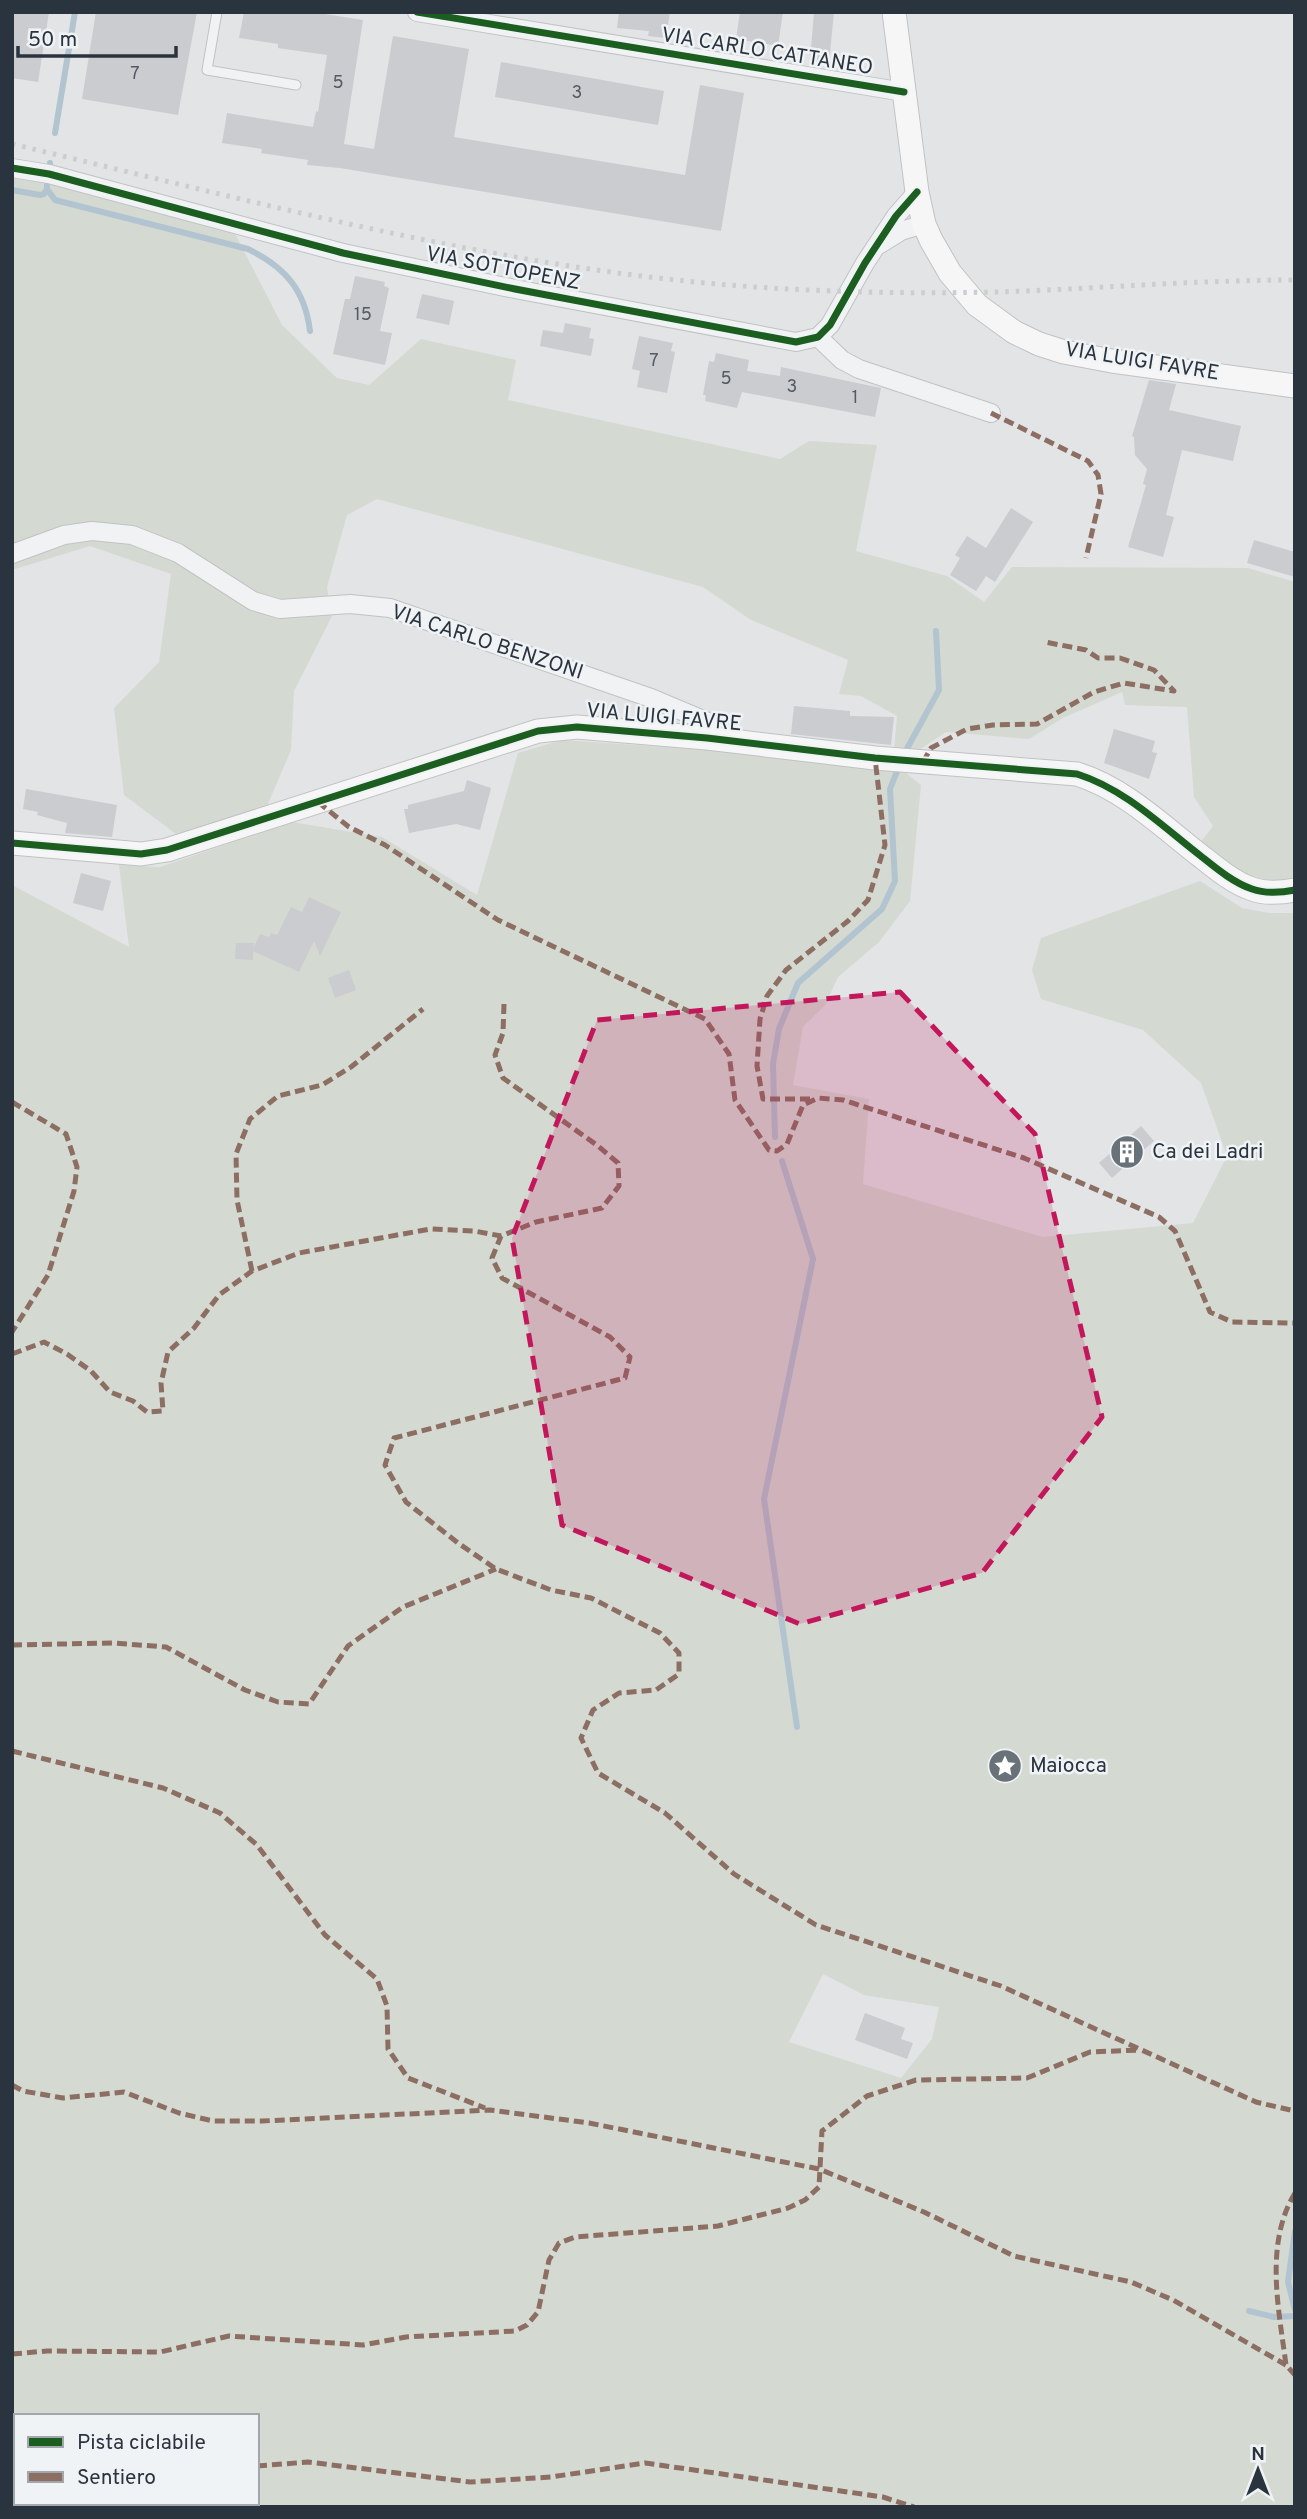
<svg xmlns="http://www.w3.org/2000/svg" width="1307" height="2519" viewBox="0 0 1307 2519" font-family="Overpass,sans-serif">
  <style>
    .green { fill: #d4dad2; fill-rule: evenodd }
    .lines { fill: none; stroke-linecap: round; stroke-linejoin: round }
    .stream { stroke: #b2c4d0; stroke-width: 6 }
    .building { fill: #cacccf }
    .lane-casing { stroke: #c0c2c4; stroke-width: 11 }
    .street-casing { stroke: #c0c2c4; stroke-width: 20 }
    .secondary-casing { stroke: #c0c2c4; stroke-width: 25 }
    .lane { stroke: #f1f2f4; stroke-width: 9 }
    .street { stroke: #f1f2f4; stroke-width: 18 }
    .secondary { stroke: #f6f6f6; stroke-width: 23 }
    .rail { stroke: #cbcdce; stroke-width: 5; stroke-dasharray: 3.5 7; stroke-linecap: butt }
    .quiet { stroke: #8d6e63; stroke-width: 5; stroke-dasharray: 10 5; stroke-linecap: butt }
    .cycleway-casing { stroke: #f0f3f6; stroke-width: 11 }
    .cycleway { stroke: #1b5e20; stroke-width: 7 }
    .marked { fill: #c2185b; fill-opacity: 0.2; stroke: #c2185b; stroke-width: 5; stroke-dasharray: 14 9; stroke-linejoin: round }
    .labels { text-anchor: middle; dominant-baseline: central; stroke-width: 5; stroke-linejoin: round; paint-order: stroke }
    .number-label { font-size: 18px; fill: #535b64 }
    .street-label { font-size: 21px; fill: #2a343f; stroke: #f0f3f6 }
    .poi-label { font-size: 21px; fill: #2a343f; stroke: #f0f3f6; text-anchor: start }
  </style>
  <rect width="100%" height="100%" fill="#e2e4e6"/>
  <g class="green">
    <path d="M12,168L230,224L282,325L337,378L369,385L421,339L516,360L508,400L780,459L809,441L877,445L856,551L947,576L984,602L1012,567L1248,568L1295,582V877C1257,889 1228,863 1199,844L1213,826L1194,797L1187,707L1125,705L1122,692L1063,718L1029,739L946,732L916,752L894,751L897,716L861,696L839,694L848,660L751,620L703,587L377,499L347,515L327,587L332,616L294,691L291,750L267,806L176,834L124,795L114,708L159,662L171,574L90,546L12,570Z"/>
    <path d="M562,740L738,752L906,773L921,785L910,901L879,942L838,977L825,1005L803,1027L793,1085L869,1099L863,1184L1043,1237L1193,1223L1227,1156L1201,1083L1143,1030L1041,999L1032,970L1041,938L1200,881L1242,908L1269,913H1295V2507H12V885L129,947L119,865L160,867L292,822L382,837L477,895L518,753ZM823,1974L864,1995L939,2007L932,2039L901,2078L789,2042ZM16,2416H257V2503H16Z"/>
  </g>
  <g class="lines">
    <g class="stream">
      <path d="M55,133L75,12"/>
      <path d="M50,165V163"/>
      <path d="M47,184V189L55,200L248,249C285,267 305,290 310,331"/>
      <path d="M12,190L40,195L44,194L47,189"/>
      <path d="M903,756L939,690L936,631"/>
      <path d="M775,1137L773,1064L779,1029L798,983L882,909L895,881L890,789L899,766"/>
      <path d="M782,1161L813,1259L764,1499L797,1727"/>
      <path d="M1295,2231L1288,2282L1295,2310"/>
      <path d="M1249,2311L1274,2317L1295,2316"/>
    </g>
  </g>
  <g class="building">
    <path d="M12,12H49L38,82L12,78Z"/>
    <path d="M96,12H197L178,115L82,99Z"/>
    <path d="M244,12H312L363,20L344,144L374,149L393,36L469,49L454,137L685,175L700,85L744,93L721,231L340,168L307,165L308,160L261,153L262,149L222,143L227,113L313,127L316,111L318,112L327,55L278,48V44L239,38Z"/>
    <path d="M619,12H670L666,38L648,36L649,31L617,28Z"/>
    <path d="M740,12H783L778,46L736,39Z"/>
    <path d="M814,12H834L829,63L810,61Z"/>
    <path d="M501,62L664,91L658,125L495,97Z"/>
    <path d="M355,276L385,282L384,286L389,288L380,331L392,333L385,365L333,354L345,299H350Z"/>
    <path d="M422,294L454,301L449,325L416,318Z"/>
    <path d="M565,323L591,328L589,338L594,339L591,356L540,346L543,330L563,333Z"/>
    <path d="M639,336L673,343L671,351L675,352L667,393L637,387L640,371L632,369Z"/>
    <path d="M716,353L749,360L747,371L780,376L781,367L881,388L875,417L742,392L737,408L705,401L706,395H703L709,361L714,362Z"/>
    <path d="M1149,380L1176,384L1169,410L1241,426L1233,461L1182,450L1166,515L1174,517L1163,557L1128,547L1146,485L1143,484L1147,469L1135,455L1134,437L1132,436Z"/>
    <path d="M1011,508L1033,522L995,582L986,576L976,591L950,575L960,558L955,555L967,536L986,548Z"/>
    <path d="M1254,540L1295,552V577L1247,563Z"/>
    <path d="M794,706L850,711V716L894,717L891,745L791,734Z"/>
    <path d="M1114,729L1155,741L1152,752L1157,753L1149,779L1104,763Z"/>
    <path d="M467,780L491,788L480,830L456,824L409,833L404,809H408V805L464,791Z"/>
    <path d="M26,789L117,805L112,837L65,833L67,823L37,815L38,812L23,809Z"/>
    <path d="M81,873L111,881L103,911L73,903Z"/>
    <path d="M309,897L341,912L320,956L314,941L299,972L253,951V960L235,959L236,943H254L253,949L260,934L269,937L271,933L277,935L291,907L302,912Z"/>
    <path d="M349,970L356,990L335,998L328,978Z"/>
    <path d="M1141,1126L1154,1141L1112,1178L1099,1163Z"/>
    <path d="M865,2013L905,2028L901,2039L913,2043L907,2059L855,2040Z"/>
  </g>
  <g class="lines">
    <g class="lane-casing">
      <path id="lane" d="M217,12L207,70L296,85"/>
    </g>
    <g class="street-casing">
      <g id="street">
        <path d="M417,12L904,92"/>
        <path d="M12,168L49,174L343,253L515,289L796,342L818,337L830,325L865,263L896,216L917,192"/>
        <path d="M880,244L901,231L924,224"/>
        <path d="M818,337L842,360L859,369L991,413"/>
        <path d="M12,554L64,535L92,531L132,535L178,553L253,601L280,609L350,604L390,608L651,698L708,722L707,738"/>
      </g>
    </g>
    <g class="secondary-casing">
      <g id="secondary">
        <path d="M894,12L917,192L924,224L931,240L950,273L977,305L1014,332L1039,344L1064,352L1112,361L1295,386"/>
        <path d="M12,843L141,854L167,850L538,731L577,727L707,738L875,758L1077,774C1125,789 1163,827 1202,857C1217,869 1234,883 1252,889C1266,894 1280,893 1295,890"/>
      </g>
    </g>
    <use href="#lane" class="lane"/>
    <use href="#street" class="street"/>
    <use href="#secondary" class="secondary"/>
    <path class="rail" d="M12,144C249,200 485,265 728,285C817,292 906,294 995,292C1095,289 1195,280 1295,280"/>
    <g class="quiet">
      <path d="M991,413L1088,461L1098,475L1101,494L1086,558"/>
      <path d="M923,762L931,748L967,729L993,725L1037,724L1094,692L1124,683L1174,691L1154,670L1120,658H1098L1086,650L1045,642"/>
      <path d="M318,802L349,827L385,845L498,920L705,1019L729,1054L735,1100L769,1150L777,1151L787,1144L803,1105L818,1098L843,1100L1024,1158L1159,1217L1175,1231L1210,1312L1232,1322L1295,1323"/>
      <path d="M504,1004L503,1033L495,1055L503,1078L598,1146L618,1163L619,1186L602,1208L536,1222L501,1236L492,1258L502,1278L610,1337L630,1357L625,1378L394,1438L385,1465L406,1502L458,1543L496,1569L551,1590L591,1598L660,1633L679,1653V1674L656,1690L619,1693L593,1710L581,1738L598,1773L665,1813L734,1874L816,1925L1001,1986L1256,2102L1295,2111"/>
      <path d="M810,1099H763L757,1066L760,1019L767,996L786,970L848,921L868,900L885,845L875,758"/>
      <path d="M12,1102L66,1134L77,1167L74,1191L48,1275L12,1332"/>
      <path d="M252,1271L237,1200L236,1154L250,1119L278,1096L322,1085L351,1067L423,1009"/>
      <path d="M12,1354L44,1342L67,1354L91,1371L110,1392L133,1401L147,1412L163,1411L161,1383L168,1352L194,1328L219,1295L252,1271L299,1253L430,1229L474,1231L501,1236"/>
      <path d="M12,1645L113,1643L166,1647L245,1690L278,1702L309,1704L348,1646L403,1607L496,1569"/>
      <path d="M12,1751L163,1788L220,1813L257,1845L325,1935L377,1979L387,2006L388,2049L408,2078L485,2108"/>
      <path d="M12,2085L23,2091L63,2098L124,2092L179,2113L213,2121H262L490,2110L589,2123L819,2169L924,2212L1014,2256L1131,2282L1173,2300L1286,2365"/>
      <path d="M1295,2193C1264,2244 1279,2310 1286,2365L1295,2375"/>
      <path d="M12,2354L47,2351L160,2352L229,2336L363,2345L406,2337L515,2331L527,2325L538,2312L549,2260L559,2243L575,2237L718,2226L788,2208L805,2200L819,2187L822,2131L867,2096L916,2080L1027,2078L1090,2052L1140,2050"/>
      <path d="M12,2417L16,2418"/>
      <path d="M257,2466L308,2462L470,2482L551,2477L645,2463L883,2497L914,2507"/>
      <path d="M86,2503L88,2507"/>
    </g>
    <g class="cycleway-casing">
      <g id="cycleway">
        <path d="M417,12L904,92"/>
        <path d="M12,168L49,174L343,253L515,289L796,342L818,337L830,325L865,263L896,216L917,192"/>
        <path d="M12,843L141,854L167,850L538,731L577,727L707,738L875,758L1077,774C1125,789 1163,827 1202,857C1217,869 1234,883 1252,889C1266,894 1280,893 1295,890"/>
      </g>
    </g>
    <use href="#cycleway" class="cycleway"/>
  </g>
  <path class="marked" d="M900,992L1035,1134L1102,1417L982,1573L800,1624L562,1525L512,1238L597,1020Z"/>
  <defs>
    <g id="building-disc" transform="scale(1.75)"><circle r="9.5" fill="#6a7279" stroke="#f0f3f6"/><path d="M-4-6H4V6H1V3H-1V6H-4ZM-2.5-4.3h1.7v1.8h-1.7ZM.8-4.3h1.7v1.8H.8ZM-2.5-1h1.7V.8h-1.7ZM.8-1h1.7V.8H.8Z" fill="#fff"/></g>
    <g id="sight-disc" transform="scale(1.75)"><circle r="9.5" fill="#6a7279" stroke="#f0f3f6"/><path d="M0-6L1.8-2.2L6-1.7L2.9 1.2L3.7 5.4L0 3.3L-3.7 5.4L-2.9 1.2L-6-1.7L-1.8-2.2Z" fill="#fff"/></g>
  </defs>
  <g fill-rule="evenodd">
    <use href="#building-disc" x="1127" y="1152"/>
    <use href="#sight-disc" x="1005" y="1766"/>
  </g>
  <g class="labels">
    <g class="number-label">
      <text x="135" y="74">7</text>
      <text x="338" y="83">5</text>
      <text x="577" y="93">3</text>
      <text x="363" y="315">15</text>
      <text x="654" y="361">7</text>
      <text x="726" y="379">5</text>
      <text x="792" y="387">3</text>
      <text x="855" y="398">1</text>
    </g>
    <g class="street-label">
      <text transform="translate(767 52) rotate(9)">VIA CARLO CATTANEO</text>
      <text transform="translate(503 269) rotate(11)">VIA SOTTOPENZ</text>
      <text transform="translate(1142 362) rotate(9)">VIA LUIGI FAVRE</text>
      <text transform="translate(487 643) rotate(18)">VIA CARLO BENZONI</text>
      <text transform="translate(664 718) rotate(5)">VIA LUIGI FAVRE</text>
    </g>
    <g class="poi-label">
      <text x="1152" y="1152">Ca dei Ladri</text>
      <text x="1030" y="1766">Maiocca</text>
    </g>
  </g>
  <rect width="1307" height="2519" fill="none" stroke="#2a343f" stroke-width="28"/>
  <rect x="14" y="2414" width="245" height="91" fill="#f0f3f6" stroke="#a1a7ad" stroke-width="2"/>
  <rect x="28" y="2437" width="35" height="10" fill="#1b5e20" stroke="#a1a7ad" stroke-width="2"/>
  <text x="77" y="2449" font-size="21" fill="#2a343f">Pista ciclabile</text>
  <rect x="28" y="2472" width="35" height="10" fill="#8d6e63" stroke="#a1a7ad" stroke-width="2"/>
  <text x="77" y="2484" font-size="21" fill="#2a343f">Sentiero</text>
  <g transform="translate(1258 2470)" stroke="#f0f3f6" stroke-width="5" paint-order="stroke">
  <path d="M0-5L12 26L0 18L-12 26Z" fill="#2a343f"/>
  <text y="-10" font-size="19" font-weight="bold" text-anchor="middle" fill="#2a343f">N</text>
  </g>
  <path d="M18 46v10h158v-10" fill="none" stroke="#2a343f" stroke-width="3.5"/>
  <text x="28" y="46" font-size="21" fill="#2a343f" stroke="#f0f3f6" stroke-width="5" paint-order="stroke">50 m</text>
</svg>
